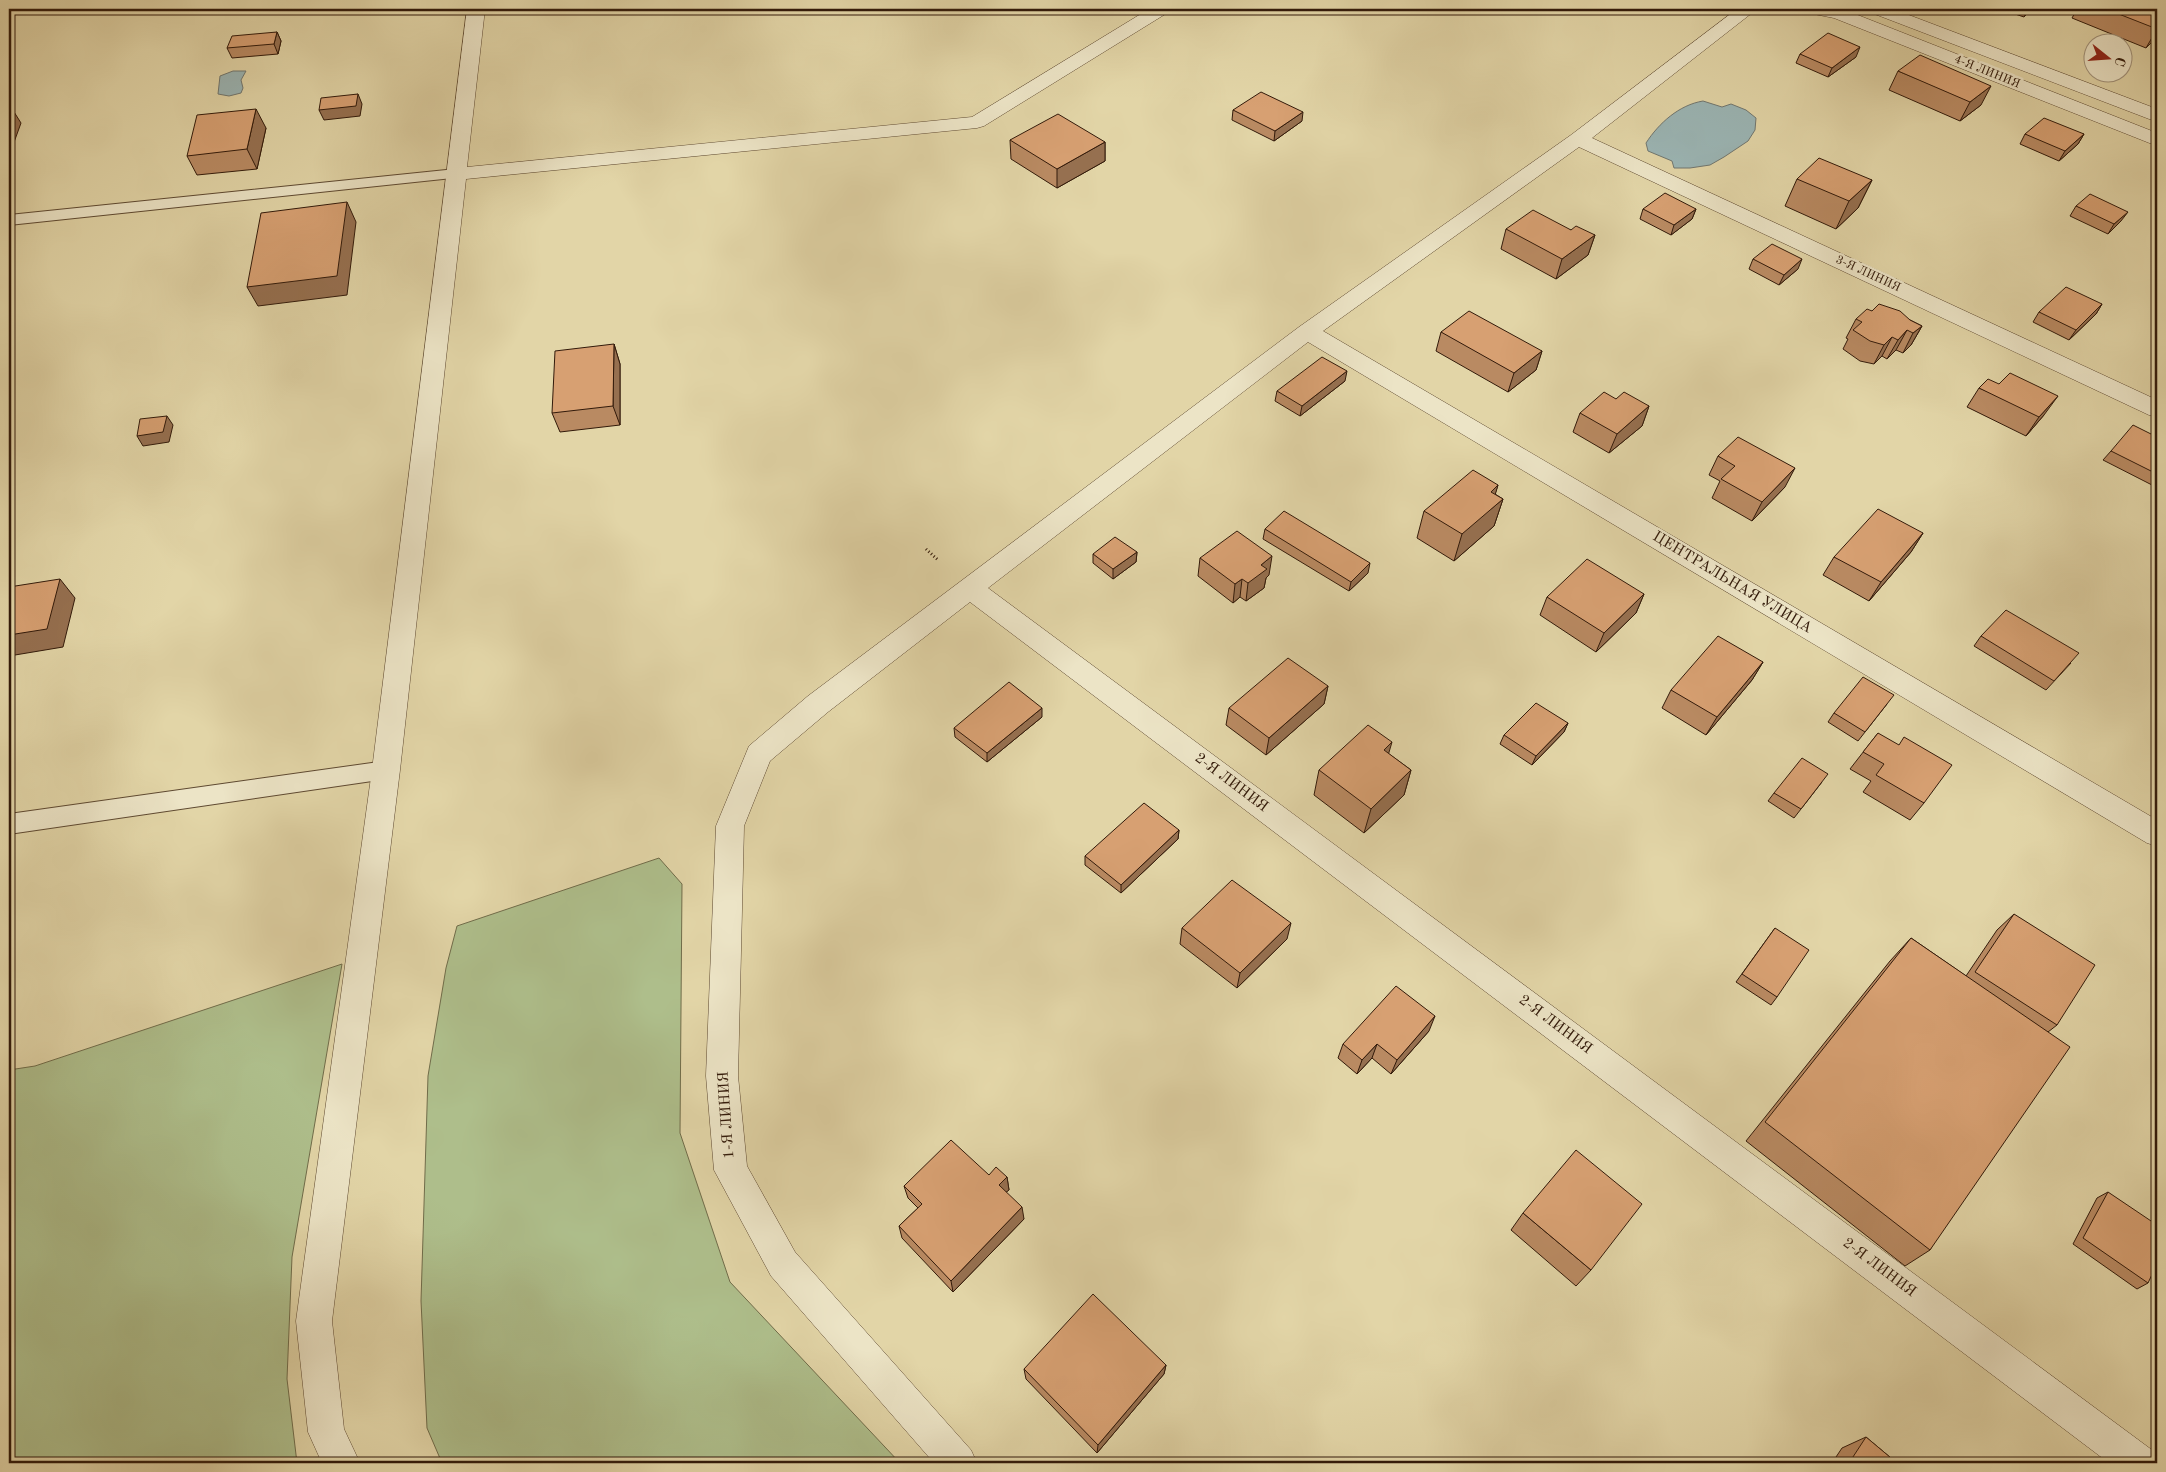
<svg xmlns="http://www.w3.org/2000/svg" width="2166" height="1472" viewBox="0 0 2166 1472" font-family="'Old Standard TT',serif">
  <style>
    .green { fill: #aebe8b; stroke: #706c4a }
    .water { fill: #9bb5b4; stroke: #717770 }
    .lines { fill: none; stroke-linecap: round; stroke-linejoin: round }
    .lane-casing { stroke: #5e4931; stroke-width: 2 }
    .street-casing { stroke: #5e4931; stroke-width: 1 }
    .path { stroke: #321a0a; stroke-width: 3; stroke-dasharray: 1 2.5; stroke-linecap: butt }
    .lane { fill: #ece4c6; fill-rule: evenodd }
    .street { fill: #ece4c6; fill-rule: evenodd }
    .wall { fill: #b98a62; stroke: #321a0a }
    .shaded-wall { fill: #967050; stroke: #321a0a }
    .building { fill: #d7a072; stroke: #321a0a }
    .labels { text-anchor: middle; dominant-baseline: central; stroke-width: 5; stroke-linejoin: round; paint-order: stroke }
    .far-street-label { font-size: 12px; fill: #321a0a; stroke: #ece4c6 }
    .street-label { font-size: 15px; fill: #321a0a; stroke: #ece4c6 }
  </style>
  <rect width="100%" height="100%" fill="#e2d5a7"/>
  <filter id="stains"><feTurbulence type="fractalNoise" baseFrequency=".004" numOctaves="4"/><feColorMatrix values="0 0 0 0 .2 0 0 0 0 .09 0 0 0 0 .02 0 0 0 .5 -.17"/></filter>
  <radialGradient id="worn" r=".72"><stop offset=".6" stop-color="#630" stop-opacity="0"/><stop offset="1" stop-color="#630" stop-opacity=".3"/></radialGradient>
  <g class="green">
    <path d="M659,858L682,884L680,1133L730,1282L900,1463H442L427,1428L421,1301L428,1076L446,968L457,926Z"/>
    <path d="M342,964L292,1257L287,1379L297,1463H9V1070L35,1066Z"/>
  </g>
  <g class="water">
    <path d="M233,71H246L241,80L243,88L241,93L229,96L218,94L220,76Z"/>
    <path d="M1703,101L1722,107L1731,104L1746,110L1756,118L1755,130L1748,141L1724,157L1710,165L1690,168H1674L1672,161L1648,151L1646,143C1659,123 1679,105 1703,101Z"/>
  </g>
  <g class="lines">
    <g class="lane-casing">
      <g id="lane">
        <path d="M456,169L462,171L464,174L462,177L9,225V215Z"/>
        <path d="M386,761L394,763L397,770L394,777L386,779L9,834V814Z"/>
      </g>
    </g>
    <g class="street-casing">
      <g id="street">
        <path d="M467,9H485L467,167L972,117L1149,9H1170L1167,13L984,126L977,128L466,179L400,770L332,1321L344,1429L360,1463H322L308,1432L296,1321L372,770Z"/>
        <path d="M1737,9H1757L1592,138L2157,400V417L2149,415L1579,147L1323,331L2157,820V846L2147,843L1308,342L988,588L2152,1450L2157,1463H2109L970,602L828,712L770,761L744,826L738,1076L747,1166L795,1252L971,1450L977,1463H934L771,1276L714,1170L706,1076L716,826L749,746L808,696L1299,327L1571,135Z"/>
        <path d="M1806,9L1845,10L2157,133V146L1834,18L1809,13Z"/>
        <path d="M1869,9H1893L2157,109V122L1872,13Z"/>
      </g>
    </g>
    <path class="path" d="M926,549L938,560"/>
    <use href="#lane" class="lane"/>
    <use href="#street" class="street"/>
  </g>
  <g class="wall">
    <path d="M817,9H849L817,11Z"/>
    <path d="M2000,9H2032L2024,17Z"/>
    <path d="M2077,9H2157V37L2146,48L2072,18Z"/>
    <path d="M277,32L281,41L278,54L232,58L227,48Z"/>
    <path d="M1800,54L1856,57L1828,77L1796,63Z"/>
    <path d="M1898,71L1981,105L1960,121L1889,90Z"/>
    <path d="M1233,110L1302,121L1274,141L1232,120Z"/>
    <path d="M266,128L257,169L197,175L187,156Z"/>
    <path d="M2025,134H2084L2078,144L2059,161L2020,144Z"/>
    <path d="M1010,140L1105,142V161L1057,188L1011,159Z"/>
    <path d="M1797,179L1872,180L1858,208L1836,229L1785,206Z"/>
    <path d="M2076,206L2121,221L2108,234L2070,216Z"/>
    <path d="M1643,209H1696L1692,219L1671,235L1640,219Z"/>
    <path d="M1506,229L1571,230L1595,235L1588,255L1556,279L1501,249Z"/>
    <path d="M1753,259L1798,269L1779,285L1749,269Z"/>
    <path d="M2102,304L2096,314L2069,340L2033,322L2039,312Z"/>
    <path d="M1872,311L1910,320L1922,326L1911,345L1903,353L1896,350L1887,359L1882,356L1874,364L1860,361L1843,349L1848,339L1846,338L1856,319Z"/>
    <path d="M1441,332L1542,351L1536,370L1508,392L1436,351Z"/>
    <path d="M614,344L620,364V425L560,432L552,413Z"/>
    <path d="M1345,381L1300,416L1275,401L1277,391Z"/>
    <path d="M1979,388L2044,415L2026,436L1967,407Z"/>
    <path d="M1616,399L1649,406L1642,426L1609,453L1573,432L1580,413Z"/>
    <path d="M2157,437V479L2152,485L2103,460L2111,451Z"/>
    <path d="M1718,456L1785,487L1752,521L1712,498L1720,481L1709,475Z"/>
    <path d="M1498,485L1495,494L1503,499L1494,526L1454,561L1417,538L1424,511Z"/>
    <path d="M1265,529L1368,573L1349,591L1263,539Z"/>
    <path d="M1923,533L1911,552L1869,601L1823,575L1834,557Z"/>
    <path d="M1137,552L1136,562L1113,579L1093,563V554Z"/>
    <path d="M1200,558L1269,575L1266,578L1264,588L1246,601L1240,597L1233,603L1198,576Z"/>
    <path d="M1644,594L1636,613L1596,652L1540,615L1547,597Z"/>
    <path d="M1981,636L2071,663L2046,690L1974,646Z"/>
    <path d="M1763,662L1752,680L1706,735L1662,708L1671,690Z"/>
    <path d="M1328,686L1324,704L1266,755L1226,725L1229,708Z"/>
    <path d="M1887,704L1858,741L1828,722L1834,713Z"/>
    <path d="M1042,717L987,762L955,737L954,728Z"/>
    <path d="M1568,723L1564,732L1532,765L1500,744L1504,735Z"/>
    <path d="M1878,733L1924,803L1910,820L1863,792L1871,781L1850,769Z"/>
    <path d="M1389,754L1411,770L1404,795L1364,833L1314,795L1319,770Z"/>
    <path d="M1822,782L1794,818L1768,801L1774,793Z"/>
    <path d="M1179,830L1178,839L1121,893L1085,865V856Z"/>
    <path d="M2014,914L2057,1025L2048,1032L1930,1250L1905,1266L1746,1141L1890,961L1911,938L1966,976L1997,930Z"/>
    <path d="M1182,928L1287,939L1237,988L1180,944Z"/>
    <path d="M1775,928L1777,997L1771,1005L1736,982Z"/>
    <path d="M1429,1031L1391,1074L1372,1058L1357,1074L1338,1058L1343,1044Z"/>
    <path d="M989,1175L1007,1177L1009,1190L1006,1192L1024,1219L953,1292L902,1238L899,1226L918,1208L908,1198L904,1186Z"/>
    <path d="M2108,1192L2148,1283L2137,1289L2073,1244L2097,1198Z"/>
    <path d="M1523,1213L1591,1270L1576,1286L1511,1230Z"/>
    <path d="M1166,1365L1164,1374L1097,1453L1026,1379L1024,1369Z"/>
    <path d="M1866,1437L1897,1463H1832L1842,1448Z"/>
  </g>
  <g class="shaded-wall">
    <path d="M2028,9H2032L2024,17Z"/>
    <path d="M2157,29V37L2146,48Z"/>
    <path d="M277,32L281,41L278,54L274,44Z"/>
    <path d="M1860,47L1856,57L1828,77L1832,68Z"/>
    <path d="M1991,86L1981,105L1960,121L1970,102Z"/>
    <path d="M358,94L362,104L360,116L324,120L319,110Z"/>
    <path d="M9,104L21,123L9,156Z"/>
    <path d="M256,109L266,128L257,169L247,149Z"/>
    <path d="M1303,112L1302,121L1274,141L1275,131Z"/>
    <path d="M2084,134L2078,144L2059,161L2065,151Z"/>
    <path d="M1105,142V161L1057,188V169Z"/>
    <path d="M1872,180L1858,208L1836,229L1849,201Z"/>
    <path d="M347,202L356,222L347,295L258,306L247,287Z"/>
    <path d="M1696,209L1692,219L1671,235L1674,225Z"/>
    <path d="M2128,212L2121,221L2108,234L2114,224Z"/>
    <path d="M1595,235L1588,255L1556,279L1562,259Z"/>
    <path d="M1802,259L1798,269L1779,285L1784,275Z"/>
    <path d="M2102,304L2096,314L2069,340L2076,330Z"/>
    <path d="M1922,326L1911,345L1903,353L1913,333Z"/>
    <path d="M1907,330L1896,350L1887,359L1898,340Z"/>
    <path d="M1892,337L1882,356L1874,364L1884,345Z"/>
    <path d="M614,344L620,364V425L613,406Z"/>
    <path d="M1542,351L1536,370L1508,392L1514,373Z"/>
    <path d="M1347,371L1345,381L1300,416L1302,406Z"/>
    <path d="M2058,396L2044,415L2026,436L2039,417Z"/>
    <path d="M1649,406L1642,426L1609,453L1617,434Z"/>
    <path d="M167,416L173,425L169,442L143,446L137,436Z"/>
    <path d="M1795,468L1785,487L1752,521L1762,502Z"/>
    <path d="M1498,485L1491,509L1503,499L1494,526L1454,561L1462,534L1491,492Z"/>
    <path d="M1923,533L1911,552L1869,601L1881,582Z"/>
    <path d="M1137,552L1136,562L1113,579V569Z"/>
    <path d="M1272,556L1269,575L1266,578L1264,588L1246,601L1248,583L1261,565Z"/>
    <path d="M1370,563L1368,573L1349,591L1351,582Z"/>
    <path d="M60,579L75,598L63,647L9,656V635Z"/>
    <path d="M1242,579L1240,597L1233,603L1235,584Z"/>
    <path d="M1644,594L1636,613L1596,652L1604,633Z"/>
    <path d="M1763,662L1752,680L1706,735L1717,717Z"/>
    <path d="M1328,686L1324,704L1266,755L1269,738Z"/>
    <path d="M1042,708V717L987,762V753Z"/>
    <path d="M1568,723L1564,732L1532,765L1536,756Z"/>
    <path d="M1392,742L1385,766L1384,750Z"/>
    <path d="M1411,770L1404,795L1364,833L1371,809Z"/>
    <path d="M1179,830L1178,839L1121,893V885Z"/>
    <path d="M1291,923L1287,939L1237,988L1240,973Z"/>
    <path d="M1435,1016L1429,1031L1391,1074L1397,1060Z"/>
    <path d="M1377,1044L1372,1058L1357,1074L1362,1060Z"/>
    <path d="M1007,1177L1009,1190L1000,1197L999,1185Z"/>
    <path d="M1022,1207L1024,1219L953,1292L951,1281Z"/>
    <path d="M1166,1365L1164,1374L1097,1453L1098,1445Z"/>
  </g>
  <g class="building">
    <path d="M2106,9H2157V29Z"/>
    <path d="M277,32L274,44L227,48L232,36Z"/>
    <path d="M1828,33L1860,47L1832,68L1800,54Z"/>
    <path d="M1920,55L1991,86L1970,102L1898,71Z"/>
    <path d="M1261,92L1303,112L1275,131L1233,110Z"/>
    <path d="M358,94L356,106L319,110L321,98Z"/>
    <path d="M256,109L247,149L187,156L197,115Z"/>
    <path d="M1058,114L1105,142L1057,169L1010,140Z"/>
    <path d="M2044,118L2084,134L2065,151L2025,134Z"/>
    <path d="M1819,158L1872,180L1849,201L1797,179Z"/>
    <path d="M1665,193L1696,209L1674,225L1643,209Z"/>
    <path d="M2090,194L2128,212L2114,224L2076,206Z"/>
    <path d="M347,202L337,276L247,287L261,213Z"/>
    <path d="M1533,210L1571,230L1576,226L1595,235L1562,259L1506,229Z"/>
    <path d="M1772,244L1802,259L1784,275L1753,259Z"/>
    <path d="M2066,287L2102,304L2076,330L2039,312Z"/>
    <path d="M1879,304L1900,311L1910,320L1922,326L1913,333L1907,330L1898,340L1892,337L1884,345L1870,341L1853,330L1862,322L1856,319L1867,309L1872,311Z"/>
    <path d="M1469,311L1542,351L1514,373L1441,332Z"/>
    <path d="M614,344L613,406L552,413L555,351Z"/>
    <path d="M1322,357L1347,371L1302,406L1277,391Z"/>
    <path d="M2010,373L2058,396L2039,417L1979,388L1988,379L1999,384Z"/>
    <path d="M1604,392L1616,399L1624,392L1649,406L1617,434L1580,413Z"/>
    <path d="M167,416L163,432L137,436L140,419Z"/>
    <path d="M2133,425L2157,437V474L2111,451Z"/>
    <path d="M1738,437L1795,468L1762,502L1721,479L1735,466L1718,456Z"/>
    <path d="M1473,470L1498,485L1491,492L1503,499L1462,534L1424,511Z"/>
    <path d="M1878,509L1923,533L1881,582L1834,557Z"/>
    <path d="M1284,511L1370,563L1351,582L1265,529Z"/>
    <path d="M1237,531L1272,556L1261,565L1267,569L1248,583L1242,579L1235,584L1200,558Z"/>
    <path d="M1115,537L1137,552L1113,569L1093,554Z"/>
    <path d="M1587,559L1644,594L1604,633L1547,597Z"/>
    <path d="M60,579L47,629L9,635V587Z"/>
    <path d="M2006,610L2079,653L2054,681L1981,636Z"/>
    <path d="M1718,636L1763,662L1717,717L1671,690Z"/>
    <path d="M1288,658L1328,686L1269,738L1229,708Z"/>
    <path d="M1863,677L1894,695L1865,732L1834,713Z"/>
    <path d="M1009,682L1042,708L987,753L954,728Z"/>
    <path d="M1536,703L1568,723L1536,756L1504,735Z"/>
    <path d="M1368,725L1392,742L1384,750L1411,770L1371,809L1319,770Z"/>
    <path d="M1878,733L1899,745L1904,737L1952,765L1924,803L1876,775L1884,764L1863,752Z"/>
    <path d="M1802,758L1828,774L1801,809L1774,793Z"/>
    <path d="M1144,803L1179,830L1121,885L1085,856Z"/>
    <path d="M1232,880L1291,923L1240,973L1182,928Z"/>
    <path d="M2014,914L2095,965L2057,1025L1975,972Z"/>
    <path d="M1775,928L1809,950L1777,997L1742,974Z"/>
    <path d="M1911,938L2070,1047L1930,1250L1765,1122Z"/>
    <path d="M1396,986L1435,1016L1397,1060L1377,1044L1362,1060L1343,1044Z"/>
    <path d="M951,1140L989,1175L996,1167L1007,1177L999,1185L1022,1207L951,1281L899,1226L922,1204L904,1186Z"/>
    <path d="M1576,1150L1642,1204L1591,1270L1523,1213Z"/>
    <path d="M2108,1192L2157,1225V1264L2148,1283L2083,1238Z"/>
    <path d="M1093,1294L1166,1365L1098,1445L1024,1369Z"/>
    <path d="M1866,1437L1897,1463H1849Z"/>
    <path d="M1301,1460L1304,1463H1298Z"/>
  </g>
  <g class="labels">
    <g class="far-street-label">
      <text transform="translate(1987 72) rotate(22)">4-Я ЛИНИЯ</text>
      <text transform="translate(1868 274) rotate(25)">3-Я ЛИНИЯ</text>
    </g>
    <g class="street-label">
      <text transform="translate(1732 583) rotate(31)">ЦЕНТРАЛЬНАЯ УЛИЦА</text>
      <text transform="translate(1231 783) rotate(37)">2-Я ЛИНИЯ</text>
      <text transform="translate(1555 1025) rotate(37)">2-Я ЛИНИЯ</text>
      <text transform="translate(727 1115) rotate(-94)">1-Я ЛИНИЯ</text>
      <text transform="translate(1879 1268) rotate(37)">2-Я ЛИНИЯ</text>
    </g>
  </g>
  <rect width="2166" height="1472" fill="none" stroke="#e2d5a7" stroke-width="30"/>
  <rect x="10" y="10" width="2146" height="1452" fill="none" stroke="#321a0a" stroke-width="2.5"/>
  <rect x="15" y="15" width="2136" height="1442" fill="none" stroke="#321a0a"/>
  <g transform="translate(2108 58) rotate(107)"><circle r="24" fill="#ece4c6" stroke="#a2937b"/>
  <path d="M0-4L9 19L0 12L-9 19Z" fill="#8f2418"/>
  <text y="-8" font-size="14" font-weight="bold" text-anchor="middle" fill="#321a0a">С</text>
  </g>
  <rect width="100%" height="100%" filter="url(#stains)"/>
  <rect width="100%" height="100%" fill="url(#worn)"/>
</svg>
